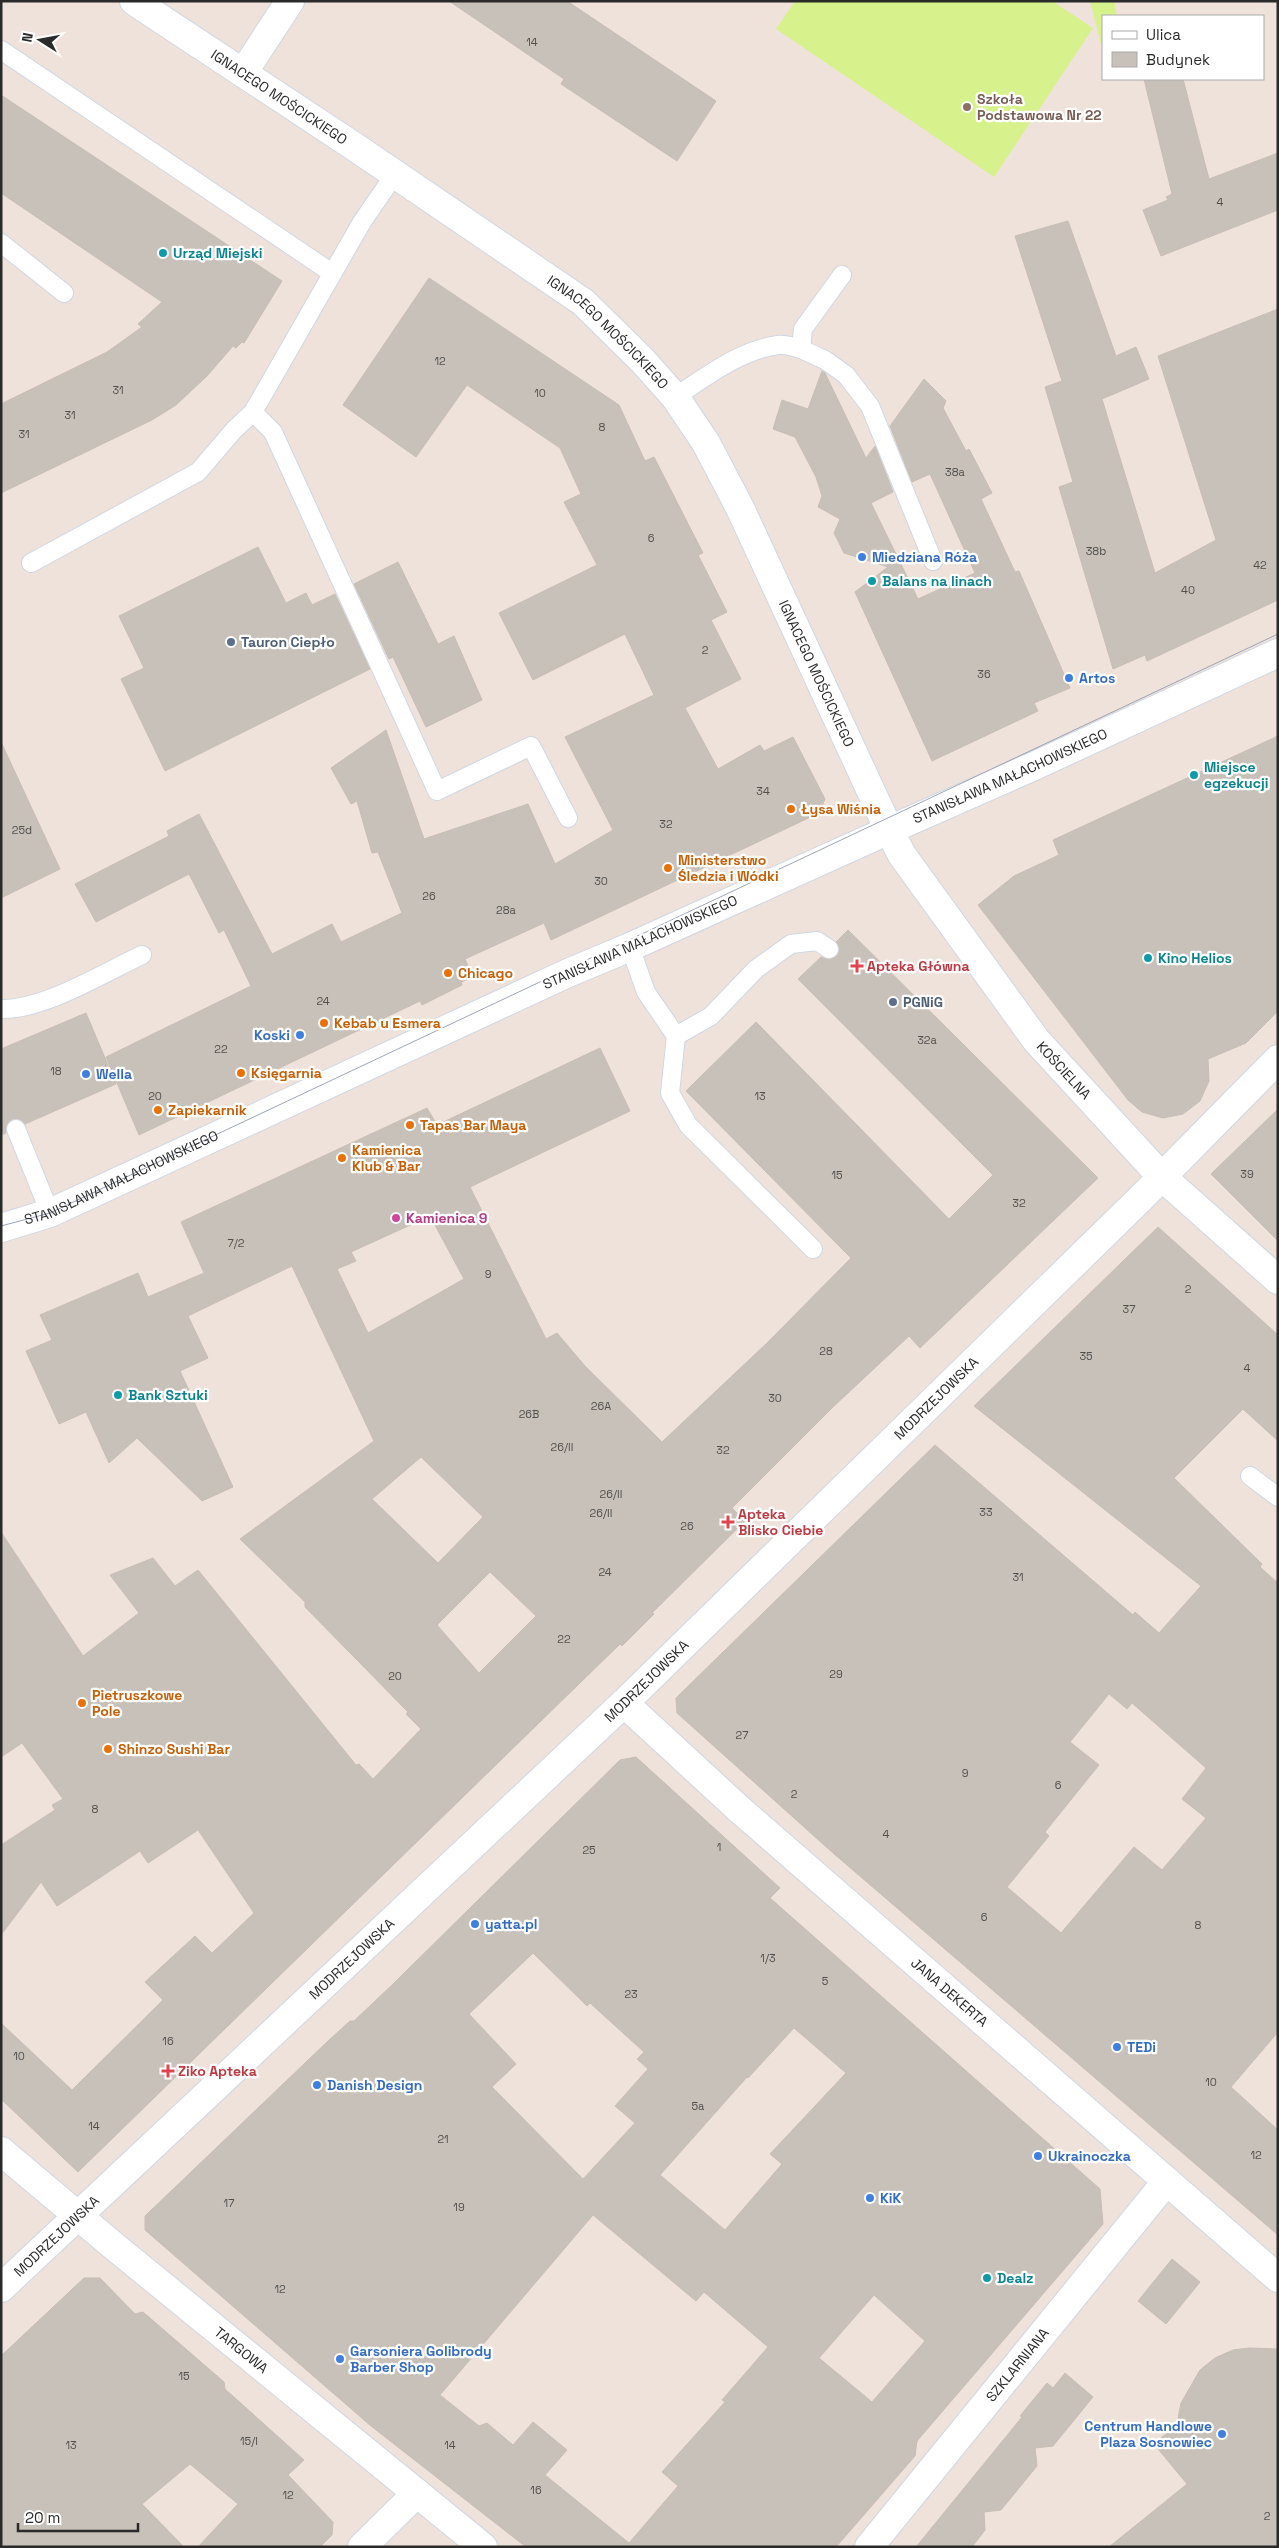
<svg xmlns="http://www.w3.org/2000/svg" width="1279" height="2548" viewBox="0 0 1279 2548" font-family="'Space Grotesk',sans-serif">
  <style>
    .pitch { fill: #d7f28c }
    .building { fill: #c8c1b9; stroke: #c9beb4; fill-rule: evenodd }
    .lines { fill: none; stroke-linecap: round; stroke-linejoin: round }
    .service-casing { stroke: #cfd7e4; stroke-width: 20 }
    .pedestrian-casing { stroke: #cfd7e4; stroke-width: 30 }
    .minor-casing { stroke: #cfd7e4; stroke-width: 30 }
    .tertiary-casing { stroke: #cfd7e4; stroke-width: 30 }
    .service { stroke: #fff; stroke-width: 18 }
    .pedestrian { stroke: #fff; stroke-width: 28 }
    .minor { stroke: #fff; stroke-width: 28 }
    .tertiary { stroke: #fff; stroke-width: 28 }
    .tram { stroke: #9ca4b6; stroke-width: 1 }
    .education-dot { fill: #8d6e63; stroke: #fff; stroke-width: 2 }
    .culture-dot { fill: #0f9aa8; stroke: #fff; stroke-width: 2 }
    .shop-dot { fill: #3f7fe0; stroke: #fff; stroke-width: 2 }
    .service-dot { fill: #5c6f8a; stroke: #fff; stroke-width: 2 }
    .food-dot { fill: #e8710a; stroke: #fff; stroke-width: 2 }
    .health-dot { fill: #e0444e; stroke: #fff; stroke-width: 2 }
    .hotel-dot { fill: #d1479c; stroke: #fff; stroke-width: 2 }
    .labels { text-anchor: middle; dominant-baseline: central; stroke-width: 4.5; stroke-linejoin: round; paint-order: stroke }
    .number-label { font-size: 11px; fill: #52504e }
    .street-label { font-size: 14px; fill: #2a2a2a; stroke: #fff }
    .education-label { font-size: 14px; font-weight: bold; fill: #785e54; stroke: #fff; text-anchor: start }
    .culture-label { font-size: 14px; font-weight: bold; fill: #0d838f; stroke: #fff; text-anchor: start }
    .shop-label { font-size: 14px; font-weight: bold; fill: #366cbe; stroke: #fff; text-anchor: start }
    .service-label { font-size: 14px; font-weight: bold; fill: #4e5e75; stroke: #fff; text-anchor: start }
    .food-label { font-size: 14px; font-weight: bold; fill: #c56008; stroke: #fff; text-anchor: start }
    .health-label { font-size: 14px; font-weight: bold; fill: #be3a42; stroke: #fff; text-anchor: start }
    .hotel-label { font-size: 14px; font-weight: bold; fill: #b23c85; stroke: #fff; text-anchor: start }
  </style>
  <rect width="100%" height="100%" fill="#eee2da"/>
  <g class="pitch">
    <path d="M795,1H1052L1093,28L994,177L776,29Z"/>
    <path d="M1090,1H1114L1117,16H1103V52Z"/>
  </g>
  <g class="building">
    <path d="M449,1H567L716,101L677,161L561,84L564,79Z"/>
    <path d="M1144,79H1183L1209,179L1278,153V210L1161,256L1143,210L1168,200L1166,197L1172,194Z"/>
    <path d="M1,95L282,281L244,343L242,342L236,348L233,346L207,376L176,405L152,420L1,493V404L107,352L142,327L138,324L162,302L1,193Z"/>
    <path d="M1068,221L1116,356L1136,347L1149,379L1102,399L1155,573L1216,540L1158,356L1278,309V600L1147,661L1145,655L1113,669L1059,487L1073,482L1045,387L1062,381L1015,236Z"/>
    <path d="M429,278L619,405L645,461L654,457L703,553L698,555L727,612L711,620L741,679L685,708L718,769L760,745L764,751L793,737L825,799L819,813L551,940L544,923L465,959L473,977L461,982L462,985L422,1005L420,1001L139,1135L106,1057L251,986L224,930L219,933L189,874L96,922L75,884L169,836L167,831L199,814L272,954L332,924L341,942L402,913L378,852L372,853L357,801L351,804L331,768L386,730L424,839L528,804L555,864L613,830L565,737L654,695L625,634L533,680L499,613L597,565L564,502L581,494L560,448L467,385L416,457L343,405Z"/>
    <path d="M822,371L825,373L866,458L875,446L893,492L871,503L918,599L975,573L930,474L912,482L890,426L924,379L946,401L943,408L966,451L969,449L992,493L981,499L1015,572L1019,571L1070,688L1034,703L1038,711L932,761L855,592L888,567L844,553L834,533L840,519L818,507L822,496L816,477L795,437L773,429L782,400L808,409Z"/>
    <path d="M258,547L286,603L306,593L312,605L335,594L370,669L165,771L121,679L144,668L119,616Z"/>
    <path d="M398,562L438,644L454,636L482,700L426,727L393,657L389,659L354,584Z"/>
    <path d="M1278,736V1011L1246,1043L1208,1059L1209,1081L1200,1101L1183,1114L1163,1118L1142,1112L1128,1100L978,905L1014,876L1059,855L1053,840Z"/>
    <path d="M1,742L60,869L1,898Z"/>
    <path d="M848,930L1098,1178L920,1348L909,1336L833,1407L732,1508L745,1521L652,1613L654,1614L622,1646L620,1644L78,2172L1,2099V2023L72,2090L163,2000L145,1982L195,1936L212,1953L254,1913L198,1830L148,1863L140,1851L57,1906L41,1882L1,1935V1845L55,1810L52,1805L63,1799L22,1743L1,1757V1532L83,1656L139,1613L110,1575L153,1558L175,1586L198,1570L356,1765L359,1764L373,1779L421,1729L406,1714L408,1712L305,1607V1602L240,1539L374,1441L292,1266L188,1316L208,1358L180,1371L233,1487L202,1501L137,1438L109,1463L86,1412L59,1424L26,1351L52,1340L40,1315L138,1273L148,1297L204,1273L181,1222L427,1108L437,1125L600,1048L630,1111L470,1187L546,1339L557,1333L585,1366L662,1442L768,1342L851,1258L686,1091L756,1022L949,1219L993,1175L798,979L821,957L829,960L838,955L840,949L836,942ZM430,1216L464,1279L368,1333L337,1269L356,1261L351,1252ZM421,1457L483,1517L438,1563L372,1499ZM490,1572L536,1616L479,1673L437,1625Z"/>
    <path d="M86,1013L116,1084L25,1124L18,1119H12L6,1127V1133L1,1135V1049Z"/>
    <path d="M1278,1109V1241L1211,1174Z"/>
    <path d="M1158,1227L1278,1335V1441L1243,1409L1174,1478L1262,1564L1260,1567L1278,1583V2032L1231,2087L1278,2130V2235L833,1853L677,1713L676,1698L935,1445L1133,1615L1135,1612L1159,1633L1201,1586L974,1406ZM1109,1694L1127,1709L1132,1703L1206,1768L1182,1799L1206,1818L1162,1870L1134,1847L1061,1933L1007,1887L1049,1836L1045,1832L1099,1765L1070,1742Z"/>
    <path d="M636,1757L780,1888L770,1898L1100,2189L1103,2224L917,2441L915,2456L836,2547H526L371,2426L145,2230V2216L328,2041L350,2021H354L393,1984L620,1760ZM533,1953L587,2006L590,2003L644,2052L637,2059L648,2069L615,2106L635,2123L583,2179L492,2087L516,2064L469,2014ZM794,2028L846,2073L770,2154L782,2164L725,2230L660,2175L747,2077L748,2078ZM593,2215L696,2301L704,2292L768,2347L722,2400L725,2402L662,2472L678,2486L629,2543L545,2475L567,2450L533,2422L513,2445L487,2423L479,2426L440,2395ZM874,2295L925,2341L872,2402L819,2358Z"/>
    <path d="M1172,2259L1200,2282L1166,2324L1138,2301Z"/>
    <path d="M84,2278H100L135,2314L143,2312L224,2382L225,2389L304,2460L288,2475L333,2522L332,2535L320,2547H198L238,2504L190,2464L142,2504L184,2547H1V2356Z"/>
    <path d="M1249,2348L1278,2349V2547H1109L1187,2484L1154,2444L1177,2424L1181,2403L1200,2370L1215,2358L1233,2350Z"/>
    <path d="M1065,2373L1093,2397L1053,2446L1035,2448L1037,2466L1001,2510L984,2512L985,2530L972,2547H916L1022,2417L1020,2416L1047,2383L1053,2388Z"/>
  </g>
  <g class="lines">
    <g class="service-casing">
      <g id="service">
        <path d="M1,50L332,273"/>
        <path d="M1,243L64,293"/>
        <path d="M801,349L825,360L846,375L870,406L933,561"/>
        <path d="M675,397C706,377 740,350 778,345C785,344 794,347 801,349L803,329L842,275"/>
        <path d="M253,412L273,432L437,791L531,746L568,818"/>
        <path d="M31,563L198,472L234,430L253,412L362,222L395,174"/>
        <path d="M630,947L646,992L676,1036L711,1016L756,969L791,944L817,941L829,949"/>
        <path d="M1,1009C44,1010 103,973 142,955"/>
        <path d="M676,1036L670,1093L688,1125L813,1249"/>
        <path d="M16,1129L50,1213"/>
        <path d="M1250,1476L1278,1497"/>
      </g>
    </g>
    <g class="pedestrian-casing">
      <g id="pedestrian">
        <path d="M1,1228L50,1213L568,973L630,947"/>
        <path d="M624,1703L739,1809"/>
        <path id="s1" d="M1,2288L624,1703L1141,1198L1278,1059"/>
      </g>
    </g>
    <g class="minor-casing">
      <g id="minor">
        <path d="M243,73L290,1"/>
        <path id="s2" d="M630,947L889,830L902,855L1036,1040L1161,1176L1278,1280"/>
        <path id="s3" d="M739,1809L1278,2278"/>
        <path id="s4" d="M1,2151L115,2247L483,2547"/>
        <path d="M362,2547L417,2493"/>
        <path id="s5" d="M869,2547L1166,2182"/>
      </g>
    </g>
    <g class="tertiary-casing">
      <g id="tertiary">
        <path id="s6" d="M134,1L355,147L583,302L642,360L675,397L706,443L740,508L889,830L1032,767L1278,653"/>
      </g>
    </g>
    <use href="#service" class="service"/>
    <use href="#pedestrian" class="pedestrian"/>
    <use href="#minor" class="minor"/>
    <use href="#tertiary" class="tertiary"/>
    <path class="tram" id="s7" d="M1,1226L50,1213L1278,634"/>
  </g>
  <circle class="education-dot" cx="967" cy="107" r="5"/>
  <g class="culture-dot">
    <circle cx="163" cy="253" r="5"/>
    <circle cx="872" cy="581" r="5"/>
    <circle cx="1194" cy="775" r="5"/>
    <circle cx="1148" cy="958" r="5"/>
    <circle cx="118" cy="1395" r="5"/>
    <circle cx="987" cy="2278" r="5"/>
  </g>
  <g class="shop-dot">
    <circle cx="862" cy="557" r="5"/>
    <circle cx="1069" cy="678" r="5"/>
    <circle cx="300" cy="1035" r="5"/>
    <circle cx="86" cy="1074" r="5"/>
    <circle cx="475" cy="1924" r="5"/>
    <circle cx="1117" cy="2047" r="5"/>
    <circle cx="317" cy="2085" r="5"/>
    <circle cx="1038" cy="2156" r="5"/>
    <circle cx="870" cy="2198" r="5"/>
    <circle cx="340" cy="2359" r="5"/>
    <circle cx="1222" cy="2434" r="5"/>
  </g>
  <g class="service-dot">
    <circle cx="231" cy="642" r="5"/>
    <circle cx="893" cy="1002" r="5"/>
  </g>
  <g class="food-dot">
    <circle cx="791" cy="809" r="5"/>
    <circle cx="668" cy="868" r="5"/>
    <circle cx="448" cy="973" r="5"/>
    <circle cx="324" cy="1023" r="5"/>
    <circle cx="241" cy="1073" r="5"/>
    <circle cx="158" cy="1110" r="5"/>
    <circle cx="410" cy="1125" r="5"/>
    <circle cx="342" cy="1158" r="5"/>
    <circle cx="82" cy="1703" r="5"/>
    <circle cx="108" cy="1749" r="5"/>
  </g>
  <g class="health-dot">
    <path d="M854.5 958.5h5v5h5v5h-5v5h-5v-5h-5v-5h5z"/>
    <path d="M725.5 1514.5h5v5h5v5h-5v5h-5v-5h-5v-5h5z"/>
    <path d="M165.5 2063.5h5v5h5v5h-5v5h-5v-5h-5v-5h5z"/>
  </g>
  <circle class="hotel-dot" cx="396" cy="1218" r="5"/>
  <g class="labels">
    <g class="number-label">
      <text x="532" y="42">14</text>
      <text x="1220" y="202">4</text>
      <text x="440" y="361">12</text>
      <text x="118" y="390">31</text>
      <text x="540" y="393">10</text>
      <text x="70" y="415">31</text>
      <text x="602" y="427">8</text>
      <text x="24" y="434">31</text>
      <text x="955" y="472">38a</text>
      <text x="651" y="538">6</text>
      <text x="1096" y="551">38b</text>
      <text x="1260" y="565">42</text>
      <text x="1188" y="590">40</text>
      <text x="705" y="650">2</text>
      <text x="984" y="674">36</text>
      <text x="763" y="791">34</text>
      <text x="666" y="824">32</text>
      <text x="22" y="830">25d</text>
      <text x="601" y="881">30</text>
      <text x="429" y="896">26</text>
      <text x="506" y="910">28a</text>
      <text x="323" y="1001">24</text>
      <text x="927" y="1040">32a</text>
      <text x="221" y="1049">22</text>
      <text x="56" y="1071">18</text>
      <text x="155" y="1096">20</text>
      <text x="760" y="1096">13</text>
      <text x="1247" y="1174">39</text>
      <text x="837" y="1175">15</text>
      <text x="1019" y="1203">32</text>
      <text x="236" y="1243">7/2</text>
      <text x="488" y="1274">9</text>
      <text x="1188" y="1289">2</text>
      <text x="1129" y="1309">37</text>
      <text x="826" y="1351">28</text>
      <text x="1086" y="1356">35</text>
      <text x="1247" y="1368">4</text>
      <text x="775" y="1398">30</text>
      <text x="601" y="1406">26A</text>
      <text x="529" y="1414">26B</text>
      <text x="562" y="1447">26/II</text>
      <text x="723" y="1450">32</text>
      <text x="611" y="1494">26/II</text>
      <text x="986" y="1512">33</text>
      <text x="601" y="1513">26/II</text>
      <text x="687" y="1526">26</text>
      <text x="605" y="1572">24</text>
      <text x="1018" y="1577">31</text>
      <text x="564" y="1639">22</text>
      <text x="836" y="1674">29</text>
      <text x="395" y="1676">20</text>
      <text x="742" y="1735">27</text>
      <text x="965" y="1773">9</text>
      <text x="1058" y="1785">6</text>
      <text x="794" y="1794">2</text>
      <text x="95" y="1809">8</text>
      <text x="886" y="1834">4</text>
      <text x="719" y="1847">1</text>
      <text x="589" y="1850">25</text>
      <text x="984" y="1917">6</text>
      <text x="1198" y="1925">8</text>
      <text x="768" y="1958">1/3</text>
      <text x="825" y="1981">5</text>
      <text x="631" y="1994">23</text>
      <text x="168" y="2041">16</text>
      <text x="19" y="2056">10</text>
      <text x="1211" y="2082">10</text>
      <text x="698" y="2106">5a</text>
      <text x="94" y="2126">14</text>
      <text x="443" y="2139">21</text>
      <text x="1256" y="2155">12</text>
      <text x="229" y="2203">17</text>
      <text x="459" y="2207">19</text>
      <text x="280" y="2289">12</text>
      <text x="184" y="2376">15</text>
      <text x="249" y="2441">15/I</text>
      <text x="71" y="2445">13</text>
      <text x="450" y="2445">14</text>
      <text x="536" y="2490">16</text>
      <text x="288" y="2495">12</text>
      <text x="1267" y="2516">2</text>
    </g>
    <g class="street-label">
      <text stroke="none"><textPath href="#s6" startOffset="174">IGNACEGO MOŚCICKIEGO</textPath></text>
      <text stroke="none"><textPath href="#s6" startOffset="579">IGNACEGO MOŚCICKIEGO</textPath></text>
      <text stroke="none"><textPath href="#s6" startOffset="984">IGNACEGO MOŚCICKIEGO</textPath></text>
      <text stroke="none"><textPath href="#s6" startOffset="1289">STANISŁAWA MAŁACHOWSKIEGO</textPath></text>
      <text transform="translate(640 942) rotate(-24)">STANISŁAWA MAŁACHOWSKIEGO</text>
      <text stroke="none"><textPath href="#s2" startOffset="582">KOŚCIELNA</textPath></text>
      <text stroke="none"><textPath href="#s7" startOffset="130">STANISŁAWA MAŁACHOWSKIEGO</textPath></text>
      <text stroke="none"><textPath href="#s1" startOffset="1291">MODRZEJOWSKA</textPath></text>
      <text stroke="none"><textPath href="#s1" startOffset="886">MODRZEJOWSKA</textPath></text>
      <text stroke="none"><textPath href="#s1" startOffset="481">MODRZEJOWSKA</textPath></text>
      <text stroke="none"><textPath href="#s3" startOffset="279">JANA DEKERTA</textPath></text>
      <text stroke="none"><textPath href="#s1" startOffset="76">MODRZEJOWSKA</textPath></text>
      <text stroke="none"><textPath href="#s4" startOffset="312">TARGOWA</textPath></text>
      <text stroke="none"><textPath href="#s5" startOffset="235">SZKLARNIANA</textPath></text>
    </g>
    <g class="education-label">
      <text x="977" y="99">Szkoła<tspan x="977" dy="16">Podstawowa Nr 22</tspan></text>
    </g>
    <g class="culture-label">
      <text x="173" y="253">Urząd Miejski</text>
      <text x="882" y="581">Balans na linach</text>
      <text x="1204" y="767">Miejsce<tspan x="1204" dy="16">egzekucji</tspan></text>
      <text x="1158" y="958">Kino Helios</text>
      <text x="128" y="1395">Bank Sztuki</text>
      <text x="997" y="2278">Dealz</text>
    </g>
    <g class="shop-label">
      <text x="872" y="557">Miedziana Róża</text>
      <text x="1079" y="678">Artos</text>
      <text x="290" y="1035" text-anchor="end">Koski</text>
      <text x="96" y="1074">Wella</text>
      <text x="485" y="1924">yatta.pl</text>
      <text x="1127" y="2047">TEDi</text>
      <text x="327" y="2085">Danish Design</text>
      <text x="1048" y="2156">Ukrainoczka</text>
      <text x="880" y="2198">KiK</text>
      <text x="350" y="2351">Garsoniera Golibrody<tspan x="350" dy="16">Barber Shop</tspan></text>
      <text x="1212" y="2426" text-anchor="end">Centrum Handlowe<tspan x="1212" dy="16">Plaza Sosnowiec</tspan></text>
    </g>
    <g class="service-label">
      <text x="241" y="642">Tauron Ciepło</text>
      <text x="903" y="1002">PGNiG</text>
    </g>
    <g class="food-label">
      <text x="801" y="809">Łysa Wiśnia</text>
      <text x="678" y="860">Ministerstwo<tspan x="678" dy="16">Śledzia i Wódki</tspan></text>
      <text x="458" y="973">Chicago</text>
      <text x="334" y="1023">Kebab u Esmera</text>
      <text x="251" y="1073">Księgarnia</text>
      <text x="168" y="1110">Zapiekarnik</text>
      <text x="420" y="1125">Tapas Bar Maya</text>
      <text x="352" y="1150">Kamienica<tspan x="352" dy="16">Klub &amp; Bar</tspan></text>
      <text x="92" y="1695">Pietruszkowe<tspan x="92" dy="16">Pole</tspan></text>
      <text x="118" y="1749">Shinzo Sushi Bar</text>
    </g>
    <g class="health-label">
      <text x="867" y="966">Apteka Główna</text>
      <text x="738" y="1514">Apteka<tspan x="738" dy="16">Blisko Ciebie</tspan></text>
      <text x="178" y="2071">Ziko Apteka</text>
    </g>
    <g class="hotel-label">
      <text x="406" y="1218">Kamienica 9</text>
    </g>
  </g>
  <rect width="1279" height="2548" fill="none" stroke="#2a2a2a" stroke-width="5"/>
  <rect x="1102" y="15" width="162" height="65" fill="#ffffff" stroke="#aaaaaa"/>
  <rect x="1112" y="31" width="25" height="8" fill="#ffffff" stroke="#aaaaaa"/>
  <text x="1146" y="40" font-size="15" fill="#2a2a2a">Ulica</text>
  <rect x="1112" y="52" width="25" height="15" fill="#c8c1b9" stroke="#aaaaaa"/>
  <text x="1146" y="65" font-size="15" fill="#2a2a2a">Budynek</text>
  <g transform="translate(40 40) rotate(281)" stroke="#ffffff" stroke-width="4" paint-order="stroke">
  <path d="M0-4L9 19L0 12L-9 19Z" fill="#2a2a2a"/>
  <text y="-8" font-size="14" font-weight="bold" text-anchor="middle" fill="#2a2a2a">N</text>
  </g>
  <path d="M18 2523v8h120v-8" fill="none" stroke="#2a2a2a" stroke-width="2.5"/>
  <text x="25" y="2523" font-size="15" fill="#2a2a2a" stroke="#ffffff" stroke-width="4" paint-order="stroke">20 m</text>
</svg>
